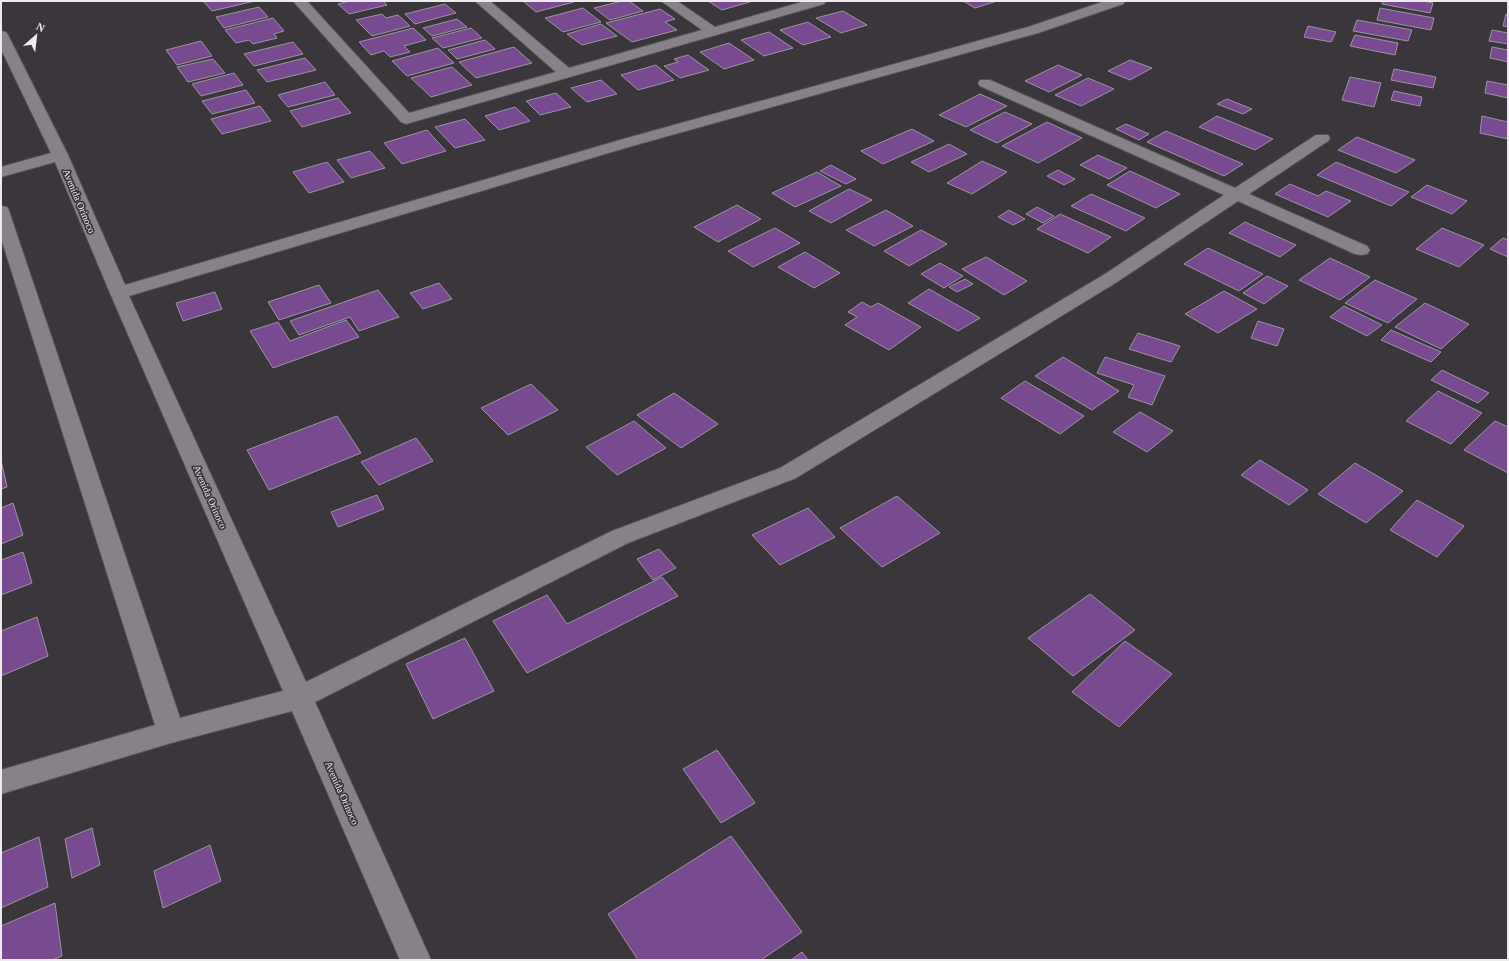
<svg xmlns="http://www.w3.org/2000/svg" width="1509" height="961" viewBox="0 0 1509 961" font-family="Georgia,serif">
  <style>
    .building { fill: #784b90; stroke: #9a959d }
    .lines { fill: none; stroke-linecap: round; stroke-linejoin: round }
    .street-casing { stroke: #565358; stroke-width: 2 }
    .street { fill: #87828a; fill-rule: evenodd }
    .labels { text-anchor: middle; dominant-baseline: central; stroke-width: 3.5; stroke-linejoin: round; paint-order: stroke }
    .street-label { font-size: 10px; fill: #eeebef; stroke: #3a363c }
  </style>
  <rect width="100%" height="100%" fill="#3a363c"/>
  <g class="building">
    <path d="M203,1H255L212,11Z"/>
    <path d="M350,1H383L387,5L349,14L338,4Z"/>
    <path d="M523,1H573L574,2L536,12Z"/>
    <path d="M622,1H629L643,11L610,20L594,8Z"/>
    <path d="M708,1H753L722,10Z"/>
    <path d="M963,1H997L975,8Z"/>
    <path d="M1383,1H1423L1433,3L1430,13L1382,4Z"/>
    <path d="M445,4L456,13L415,24L405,14Z"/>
    <path d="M259,7L268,17L224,28L216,17Z"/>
    <path d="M583,8L601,22L563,32L545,18Z"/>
    <path d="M1380,8L1434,18L1431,30L1377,20Z"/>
    <path d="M660,9L675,19L665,22L677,30L632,42L606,23Z"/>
    <path d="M843,11L867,25L841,33L816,18Z"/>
    <path d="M382,14L386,18L398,15L410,26L372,36L356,20Z"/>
    <path d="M1506,14L1508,15V27L1503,26Z"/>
    <path d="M273,18L284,31L274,34L277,38L253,44L249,40L236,43L225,30Z"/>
    <path d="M457,19L467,27L432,36L423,28Z"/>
    <path d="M1357,20L1412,30L1408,41L1353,31Z"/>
    <path d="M808,22L831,37L803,45L780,30Z"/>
    <path d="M601,24L617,36L582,45L567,34Z"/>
    <path d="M1308,26L1336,32L1331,42L1304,37Z"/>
    <path d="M413,28L426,40L404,46L410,52L390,57L384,51L371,55L359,42Z"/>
    <path d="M471,28L482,38L443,48L432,38Z"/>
    <path d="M1492,30L1508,33V44L1489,41Z"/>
    <path d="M769,32L793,48L764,56L741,40Z"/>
    <path d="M1355,35L1398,43L1395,55L1350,46Z"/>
    <path d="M485,40L495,49L457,59L448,50Z"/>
    <path d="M201,41L212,56L177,65L166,50Z"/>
    <path d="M293,42L303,54L254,66L244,54Z"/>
    <path d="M729,43L754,60L724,69L700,52Z"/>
    <path d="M514,47L532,63L476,78L459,62Z"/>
    <path d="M1492,47L1508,50V62L1490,58Z"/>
    <path d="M438,48L454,63L407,76L392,61Z"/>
    <path d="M688,55L709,70L680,78L664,66L678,62L674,59Z"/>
    <path d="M305,58L316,70L267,82L257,70Z"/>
    <path d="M213,59L225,73L188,82L177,67Z"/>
    <path d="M1130,60L1152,68L1130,80L1108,71Z"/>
    <path d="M656,65L674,80L638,90L621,75Z"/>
    <path d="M1058,65L1082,75L1049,92L1025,81Z"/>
    <path d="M452,67L472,85L431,97L411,78Z"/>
    <path d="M1394,69L1436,77L1433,88L1391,80Z"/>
    <path d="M234,73L243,85L201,96L192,84Z"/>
    <path d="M1350,77L1381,83L1374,107L1342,100Z"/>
    <path d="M1088,78L1114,89L1081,106L1055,95Z"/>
    <path d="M601,80L617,94L587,102L571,88Z"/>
    <path d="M1487,81L1508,85V98L1485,93Z"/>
    <path d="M325,82L335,95L288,107L278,95Z"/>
    <path d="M246,90L255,103L212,114L202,101Z"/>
    <path d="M1394,91L1422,97L1420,106L1391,100Z"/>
    <path d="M556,93L571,107L540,115L526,101Z"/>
    <path d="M980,94L1007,106L966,127L939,115Z"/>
    <path d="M338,98L351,113L302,127L290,111Z"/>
    <path d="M1227,99L1252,109L1243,114L1217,104Z"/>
    <path d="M260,106L271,121L222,134L211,119Z"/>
    <path d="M515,107L530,121L499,130L485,116Z"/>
    <path d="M1005,112L1032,124L997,143L970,130Z"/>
    <path d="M1217,116L1273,139L1255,150L1199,127Z"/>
    <path d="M1482,116L1508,122V139L1480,133Z"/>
    <path d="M465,119L485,140L455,148L435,127Z"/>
    <path d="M1047,122L1082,138L1038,163L1002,146Z"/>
    <path d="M1126,124L1149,134L1139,140L1116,129Z"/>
    <path d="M912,129L934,141L883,164L861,151Z"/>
    <path d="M427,130L446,151L402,164L384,143Z"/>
    <path d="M1166,131L1243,164L1224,176L1147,142Z"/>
    <path d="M1357,137L1415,160L1396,173L1338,150Z"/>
    <path d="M949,144L967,154L929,172L911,162Z"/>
    <path d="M370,151L385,168L351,178L337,160Z"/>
    <path d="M1098,155L1127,168L1109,179L1080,165Z"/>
    <path d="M982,161L1007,172L972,194L947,183Z"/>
    <path d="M327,162L344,182L309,193L293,172Z"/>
    <path d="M1336,162L1409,192L1391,206L1317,175Z"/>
    <path d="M831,165L856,179L846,184L820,171Z"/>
    <path d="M1058,170L1075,179L1064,185L1047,176Z"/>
    <path d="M1130,171L1180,194L1156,208L1107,185Z"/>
    <path d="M817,172L841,186L795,207L772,193Z"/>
    <path d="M1290,184L1318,196L1326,191L1351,201L1328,217L1275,194Z"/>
    <path d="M1427,185L1467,201L1452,214L1411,197Z"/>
    <path d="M849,189L872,200L831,223L809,211Z"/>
    <path d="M1091,194L1145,218L1126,231L1071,206Z"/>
    <path d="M737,205L761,219L718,242L694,227Z"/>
    <path d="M1037,207L1054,216L1043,223L1026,214Z"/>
    <path d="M886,210L913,226L874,246L846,230Z"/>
    <path d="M1009,210L1025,219L1013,225L998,217Z"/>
    <path d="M1060,214L1111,237L1088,253L1037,229Z"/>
    <path d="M1245,222L1296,245L1280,257L1229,233Z"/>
    <path d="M775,228L800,243L753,267L728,251Z"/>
    <path d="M1442,228L1484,245L1459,267L1416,249Z"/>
    <path d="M921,230L947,244L909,266L884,251Z"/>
    <path d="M1503,238L1508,240V257L1490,249Z"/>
    <path d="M1208,248L1263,274L1239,291L1184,264Z"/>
    <path d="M805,252L840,273L814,288L778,267Z"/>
    <path d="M986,257L1027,281L1004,295L962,269Z"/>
    <path d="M1330,258L1370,277L1340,300L1299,280Z"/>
    <path d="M940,263L963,276L944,288L921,274Z"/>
    <path d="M1267,276L1288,286L1264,304L1243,293Z"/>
    <path d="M965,279L973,284L957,292L949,287Z"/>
    <path d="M1375,280L1417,299L1388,323L1345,303Z"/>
    <path d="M439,283L452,299L423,309L410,293Z"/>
    <path d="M319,285L331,303L279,320L268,302Z"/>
    <path d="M929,289L980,318L958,331L908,303Z"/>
    <path d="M378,290L399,317L359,331L350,317L299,335L290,321Z"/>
    <path d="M1224,291L1257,309L1218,333L1185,314Z"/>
    <path d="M215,292L222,309L183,321L176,303Z"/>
    <path d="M862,302L871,307L878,303L921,327L889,350L845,325L857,317L848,312Z"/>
    <path d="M1425,303L1469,324L1441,349L1395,327Z"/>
    <path d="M1344,306L1382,325L1367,336L1330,317Z"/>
    <path d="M346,320L359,337L273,368L250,331L278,322L290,341Z"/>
    <path d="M1258,321L1284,329L1277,346L1251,338Z"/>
    <path d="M1391,330L1441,352L1431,362L1381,340Z"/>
    <path d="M1138,333L1180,346L1171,362L1129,349Z"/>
    <path d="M1063,357L1119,391L1092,410L1035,376Z"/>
    <path d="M1105,357L1165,376L1152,405L1128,397L1134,385L1097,373Z"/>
    <path d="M1442,370L1489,393L1478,403L1431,380Z"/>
    <path d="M1025,381L1084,416L1060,434L1001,398Z"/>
    <path d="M531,384L558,410L508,435L481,408Z"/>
    <path d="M1438,391L1482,413L1451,444L1406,421Z"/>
    <path d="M674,393L718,424L681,448L637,415Z"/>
    <path d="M1140,412L1173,431L1147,452L1113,432Z"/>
    <path d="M337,416L361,453L269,490L247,450Z"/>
    <path d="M634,421L666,448L617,475L586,447Z"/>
    <path d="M1495,421L1508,427V473L1464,450Z"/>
    <path d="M416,438L433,461L379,485L361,462Z"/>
    <path d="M1,460L7,487L1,489Z"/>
    <path d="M1260,460L1308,490L1289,505L1241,475Z"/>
    <path d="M1355,463L1403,491L1366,523L1318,494Z"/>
    <path d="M377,495L384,509L338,527L331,512Z"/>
    <path d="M897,496L940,533L882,567L840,528Z"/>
    <path d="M1417,500L1464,526L1437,557L1390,530Z"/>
    <path d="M13,503L23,535L1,544V508Z"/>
    <path d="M808,508L835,537L780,565L752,535Z"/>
    <path d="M659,549L676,568L653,580L637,559Z"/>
    <path d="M23,552L32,583L1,595V560Z"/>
    <path d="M662,577L678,596L527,673L493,621L547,595L567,624Z"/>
    <path d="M1090,594L1135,630L1073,676L1028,638Z"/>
    <path d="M37,617L48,656L1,676V631Z"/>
    <path d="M465,638L494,691L433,719L406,664Z"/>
    <path d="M1125,641L1172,674L1119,727L1072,692Z"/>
    <path d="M717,750L755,803L721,823L683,769Z"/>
    <path d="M92,828L100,865L72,878L65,839Z"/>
    <path d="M731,836L802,932L761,960H638L608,914Z"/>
    <path d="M39,837L48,887L1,908V853Z"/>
    <path d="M210,845L221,881L163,908L154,871Z"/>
    <path d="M55,903L62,956L52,960H1V926Z"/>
    <path d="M802,952L808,960H791Z"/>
  </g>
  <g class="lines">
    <g class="street-casing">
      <g id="street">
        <path d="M293,1H307L409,113L556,72L475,1H490L569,68L702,30L661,1H677L715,27L805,1H826L824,4L406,124L401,122Z"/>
        <path d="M1105,1H1125L1123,4L1038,33L632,146L129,296L306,682L612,531L780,468L1105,274L1224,195L980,86L978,83L980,80H990L1235,188L1316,135H1328L1330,138L1328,141L1249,194L1367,246L1370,250L1367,254L1361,255L1355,254L1238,201L1117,282L796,478L628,543L315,702L431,960H400L292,711L171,743L1,794V770L155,725L1,238V206L7,207L9,211L180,718L283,691L110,293L55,162L1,177V167L51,153L1,49V31L6,32L8,35L68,155L125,285L620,140L1028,27Z"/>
      </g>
    </g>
    <use href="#street" class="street"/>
  </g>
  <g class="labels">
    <g class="street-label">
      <text transform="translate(79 201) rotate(67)">Avenida Orinoco</text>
      <text transform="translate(210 497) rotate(66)">Avenida Orinoco</text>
      <text transform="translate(342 793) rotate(66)">Avenida Orinoco</text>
    </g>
  </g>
  <rect width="1509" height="961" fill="none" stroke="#eeebef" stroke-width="4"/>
  <g transform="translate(36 36) rotate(28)" stroke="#3a363c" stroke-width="3" paint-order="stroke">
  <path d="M0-3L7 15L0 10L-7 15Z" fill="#eeebef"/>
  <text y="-6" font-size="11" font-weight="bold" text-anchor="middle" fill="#eeebef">N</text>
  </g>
</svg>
